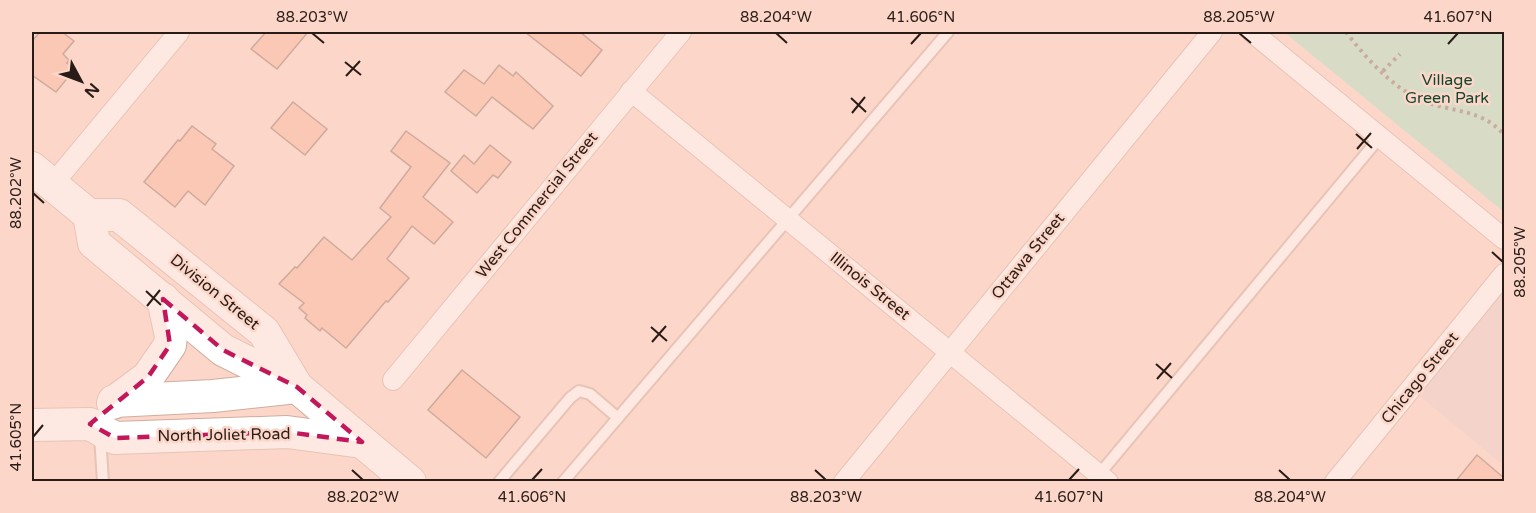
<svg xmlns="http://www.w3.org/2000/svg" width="1536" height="513" viewBox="0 0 1536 513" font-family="'Varela Round',sans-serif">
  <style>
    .commercial { fill: #eacfce }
    .green { fill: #ade2c3 }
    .building { fill: #fbb79d; stroke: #967568; stroke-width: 1.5 }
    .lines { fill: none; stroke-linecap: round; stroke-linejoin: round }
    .lane-casing { stroke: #d0ad9f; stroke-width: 14 }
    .street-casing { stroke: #d0ad9f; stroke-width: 22 }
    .primary-casing { stroke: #d0ad9f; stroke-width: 34 }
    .path { stroke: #8e766c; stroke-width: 4; stroke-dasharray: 3 4.5; stroke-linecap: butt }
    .lane { stroke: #fff; stroke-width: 10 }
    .street { stroke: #fff; stroke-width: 20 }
    .primary { stroke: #fff; stroke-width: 32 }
    .marked { fill: none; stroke: #c2185b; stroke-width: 4.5; stroke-dasharray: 12 8; stroke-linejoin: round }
    .ticks { fill: none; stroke: #291c17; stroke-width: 2 }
    .labels { text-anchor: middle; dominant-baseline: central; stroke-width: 5; stroke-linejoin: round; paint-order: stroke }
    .park-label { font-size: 16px; fill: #12472e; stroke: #fcd7c9 }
    .street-label { font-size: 16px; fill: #291c17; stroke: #fcd7c9 }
    .neatline { fill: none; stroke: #291c17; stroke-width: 2 }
    .ticks-label { font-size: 15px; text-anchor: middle; fill: #291c17 }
  </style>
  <rect width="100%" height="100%" fill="#fcd7c9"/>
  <path class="commercial" d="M1504,286V466L1416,393Z"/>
  <path class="green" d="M1284,32H1504V212Z"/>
  <g class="building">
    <path d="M40,32H62L74,41L63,54L69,60L67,63L75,69L56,92L32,75V41Z"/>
    <path d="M266,32H308L277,69L251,49Z"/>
    <path d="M525,32H580L602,50L581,76Z"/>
    <path d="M499,65L513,76L516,72L553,106L533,129L492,97L476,116L445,92L464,70L484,84Z"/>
    <path d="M293,102L327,129L305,155L271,128Z"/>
    <path d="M192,126L216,144L212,149L234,166L205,205L188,191L175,207L144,182L178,140L180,141Z"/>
    <path d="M406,131L450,163L423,197L453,222L434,244L412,226L387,259L409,278L388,302L386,301L346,348L322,328L320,331L305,318L307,315L299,308L304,303L279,284L295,267L297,268L324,237L352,260L391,217L380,208L411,167L391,151Z"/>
    <path d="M490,145L511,162L498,178L493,175L477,193L451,171L464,155L474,164Z"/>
    <path d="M462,370L520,417L486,458L428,410Z"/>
    <path d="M1477,455L1504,478V482H1455Z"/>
  </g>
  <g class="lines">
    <g class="lane-casing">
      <g id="lane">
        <path d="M100,436L103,482"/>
        <path d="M1097,477L1380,137"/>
        <path d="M499,482L570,398L579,391L590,394L618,418"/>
        <path d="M563,482L948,32"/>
      </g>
    </g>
    <g class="street-casing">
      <g id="street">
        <path d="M1252,32L1504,239"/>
        <path d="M631,91L1108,482"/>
        <path d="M52,185L179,32"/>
        <path d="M393,380L681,32"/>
        <path d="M844,482L1212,32"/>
        <path d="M1335,482L1504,274"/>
      </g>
    </g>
    <g class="primary-casing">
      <g id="primary">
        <path d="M32,168L89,215H119L264,332L297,387"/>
        <path d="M89,215L94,243L223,350L297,387L410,482"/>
        <path d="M114,401L213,396L297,387"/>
        <path d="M113,403L148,377L170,345L171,336L163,299"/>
        <path d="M32,425L90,424L115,438L287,432L362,442"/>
      </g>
    </g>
    <g class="path">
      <path d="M1346,32C1364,56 1393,88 1421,100C1451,113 1482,108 1504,135"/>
      <path d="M1383,71L1400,54"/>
    </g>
    <use href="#lane" class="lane"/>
    <use href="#street" class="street"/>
    <use href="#primary" class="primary"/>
  </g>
  <path d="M0 0H1536V513H0ZM163,299L223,350L297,387L362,442L287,432L115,438L90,424L148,377L170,345Z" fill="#fcd7c9" fill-opacity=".55" fill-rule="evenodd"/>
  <path class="marked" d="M163,299L223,350L297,387L362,442L287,432L115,438L90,424L148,377L170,345Z"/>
  <path class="ticks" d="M312,33L324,43M776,33L787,43M1239,33L1251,43M911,44L921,33M1448,44L1458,33M345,62L361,75M346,76L360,61M851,98L866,112M852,113L865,97M1356,134L1372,148M1357,149L1371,133M33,193L44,203M1492,252L1503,262M146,291L161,305M147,306L160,290M651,327L667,341M652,342L666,326M1156,364L1172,378M1157,379L1171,363M33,437L43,425M352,470L363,480M815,470L826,480M1279,470L1290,480M532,480L542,469M1069,480L1079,469"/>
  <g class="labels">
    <g class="park-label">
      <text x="1447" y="80">Village<tspan x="1447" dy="18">Green Park</tspan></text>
    </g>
    <g class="street-label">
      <text transform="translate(537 205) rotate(-51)">West Commercial Street</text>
      <text transform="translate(1028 256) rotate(-51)">Ottawa Street</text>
      <text transform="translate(870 286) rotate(39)">Illinois Street</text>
      <text transform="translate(215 292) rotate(39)">Division Street</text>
      <text transform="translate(1420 378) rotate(-51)">Chicago Street</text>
      <text transform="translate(224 435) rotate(-1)">North Joliet Road</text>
    </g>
  </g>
  <rect width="1536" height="513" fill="none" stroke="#fcd7c9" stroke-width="66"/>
  <g transform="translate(81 81) rotate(131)" stroke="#fcd7c9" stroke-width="4.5" paint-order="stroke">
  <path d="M0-4.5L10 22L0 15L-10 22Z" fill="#291c17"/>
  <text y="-9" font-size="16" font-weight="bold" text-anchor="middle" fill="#291c17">N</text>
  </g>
  <rect x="33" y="33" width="1470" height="447" class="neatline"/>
  <g class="ticks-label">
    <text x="312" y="22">88.203°W</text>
    <text x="776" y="22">88.204°W</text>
    <text x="921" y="22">41.606°N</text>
    <text x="1239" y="22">88.205°W</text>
    <text x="1458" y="22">41.607°N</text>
    <text transform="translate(16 193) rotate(-90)" y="5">88.202°W</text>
    <text transform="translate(1520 262) rotate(-90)" y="5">88.205°W</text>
    <text transform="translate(16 437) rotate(-90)" y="5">41.605°N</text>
    <text x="363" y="502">88.202°W</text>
    <text x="532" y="502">41.606°N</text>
    <text x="826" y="502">88.203°W</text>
    <text x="1069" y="502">41.607°N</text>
    <text x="1290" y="502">88.204°W</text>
  </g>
</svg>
